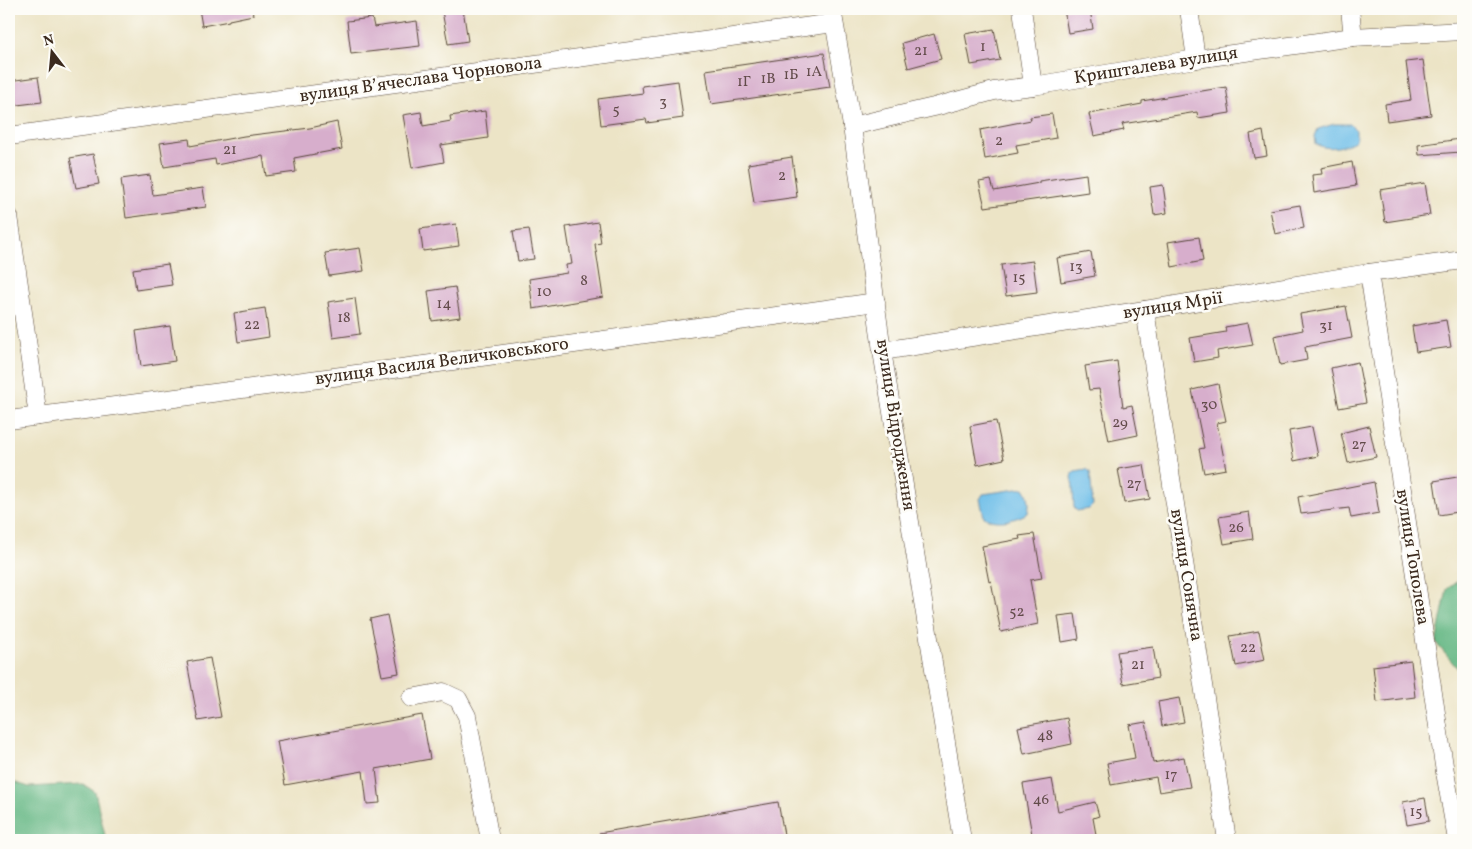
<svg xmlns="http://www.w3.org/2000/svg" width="1472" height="849" viewBox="0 0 1472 849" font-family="Vollkorn,serif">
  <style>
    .forest { fill: #66b885; stroke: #507152 }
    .water { fill: #6cbde8; stroke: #547483 }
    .building { fill: #d7aecc }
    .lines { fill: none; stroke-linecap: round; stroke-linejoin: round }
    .minor-casing { stroke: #564637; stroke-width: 19 }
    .minor { stroke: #fff; stroke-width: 18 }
    .labels { text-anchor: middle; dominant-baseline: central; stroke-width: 5; stroke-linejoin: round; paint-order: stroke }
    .number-label { font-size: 15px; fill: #624b4a }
    .street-label { font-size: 18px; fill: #3b2a1e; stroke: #fdfcf7 }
  </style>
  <rect width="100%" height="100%" fill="#fdfcf7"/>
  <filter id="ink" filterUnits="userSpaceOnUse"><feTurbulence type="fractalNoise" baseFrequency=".02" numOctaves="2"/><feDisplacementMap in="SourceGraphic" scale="10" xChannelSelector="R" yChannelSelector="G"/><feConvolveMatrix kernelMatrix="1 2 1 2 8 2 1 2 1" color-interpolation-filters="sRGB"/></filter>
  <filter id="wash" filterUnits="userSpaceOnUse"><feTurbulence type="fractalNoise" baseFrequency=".0096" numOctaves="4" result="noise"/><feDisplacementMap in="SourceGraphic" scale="20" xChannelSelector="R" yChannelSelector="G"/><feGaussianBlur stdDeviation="1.12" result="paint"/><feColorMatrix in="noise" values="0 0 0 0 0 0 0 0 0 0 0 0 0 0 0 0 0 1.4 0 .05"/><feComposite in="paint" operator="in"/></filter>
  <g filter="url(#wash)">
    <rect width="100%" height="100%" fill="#ece4c6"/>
    <g class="forest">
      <path d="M1463,577V675L1436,643L1447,589Z"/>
      <path d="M9,779L10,781L29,787L83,784L95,792L106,840H9Z"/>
    </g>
    <g class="water">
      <path d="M1334,124H1350L1356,130V140C1346,147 1327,151 1316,144L1315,136L1318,129Z"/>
      <path d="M1087,469L1090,472L1093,505L1089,509L1077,511L1074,508L1072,473L1075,471Z"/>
      <path d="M1024,488C1029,495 1030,504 1028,513C1014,520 998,525 984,517L980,499L983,494Z"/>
    </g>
    <g id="blocks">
      <g class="building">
        <path d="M199,9H252L253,15L229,20V21L202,26Z"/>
        <path d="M456,9H463L468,41L448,44L442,11Z"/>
        <path d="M1064,9H1090L1093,29L1068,33Z"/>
        <path d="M372,18L374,27L417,21L420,46L351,54L347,21Z"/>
        <path d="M994,29L1000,60L971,65L965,34Z"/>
        <path d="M934,34L941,59L908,68L902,43Z"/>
        <path d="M824,53L830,87L711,104L706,70Z"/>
        <path d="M1423,60L1431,115L1387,121L1385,104L1411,100L1406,62Z"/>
        <path d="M38,77L42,102L9,106V81Z"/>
        <path d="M678,81L683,118L647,123L646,119L601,125L598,99L643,93L642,86Z"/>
        <path d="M1226,87L1230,113L1198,118L1197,112L1122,124L1124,130L1094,136L1089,114L1142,104V101Z"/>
        <path d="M485,111L488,138L441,145L444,162L412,168L403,115L421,112L423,126L451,121L450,116Z"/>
        <path d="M1052,114L1056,138L1016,145L1018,153L985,159L980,130L1031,120L1030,117Z"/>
        <path d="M337,122L342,149L294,158L296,172L266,176L263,156L216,165L215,159L164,167L160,143L189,139L190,146L244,136L310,128Z"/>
        <path d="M1263,131L1267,156L1254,158L1250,134Z"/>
        <path d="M1460,139L1461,152L1419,155L1418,145Z"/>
        <path d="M93,154L99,184L76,188L70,158Z"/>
        <path d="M792,157L797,197L754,203L748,164Z"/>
        <path d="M1352,162L1356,186L1314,193L1312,175L1322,174L1321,168Z"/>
        <path d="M1086,174L1088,192L985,207L979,182L991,180L994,191L1039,183V181Z"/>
        <path d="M150,175L153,195L203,188L206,207L126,218L121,179Z"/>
        <path d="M1425,183L1430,215L1385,222L1380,190Z"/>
        <path d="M1163,185L1167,213L1154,215L1150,187Z"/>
        <path d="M1300,205L1304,228L1275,234L1270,210Z"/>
        <path d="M598,222L601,243L595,244L603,297L533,309L529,279L567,273L566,265L572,264L566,227Z"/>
        <path d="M456,224L459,246L423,251L420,229Z"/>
        <path d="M529,229L534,259L518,261L513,231Z"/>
        <path d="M1199,237L1203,261L1172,267L1168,242Z"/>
        <path d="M360,248L364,271L329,276L325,253Z"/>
        <path d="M1091,252L1095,276L1061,282L1057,258Z"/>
        <path d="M1033,261L1037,292L1006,296L1001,265Z"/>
        <path d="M168,264L172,285L136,290L133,269Z"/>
        <path d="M455,287L460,317L432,321L428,291Z"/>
        <path d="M355,298L360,334L333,338L328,302Z"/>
        <path d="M1346,306L1352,338L1305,347L1307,360L1280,365L1274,336L1303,330L1300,314Z"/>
        <path d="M265,308L269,337L238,342L234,313Z"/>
        <path d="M1446,320L1451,347L1416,352L1412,326Z"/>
        <path d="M1248,323L1253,345L1217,351L1218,358L1194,362L1190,338L1226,332L1225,327Z"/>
        <path d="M170,326L175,361L141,366L136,331Z"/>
        <path d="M1117,361L1123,407L1132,405L1138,435L1109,441L1099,389L1089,390L1085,366Z"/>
        <path d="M1358,362L1366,403L1339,408L1331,368Z"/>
        <path d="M1218,384L1226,421L1217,423L1226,469L1204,473L1199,449L1204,448L1192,390Z"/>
        <path d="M996,421L1004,459L977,465L970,426Z"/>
        <path d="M1369,426L1376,457L1348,463L1341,433Z"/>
        <path d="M1312,427L1318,456L1294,461L1289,431Z"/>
        <path d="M1144,465L1150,499L1124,503L1118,469Z"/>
        <path d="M1463,476V511L1439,515L1434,481Z"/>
        <path d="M1374,482L1379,513L1351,518L1349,508L1301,514L1298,497Z"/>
        <path d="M1249,512L1253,539L1224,544L1219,517Z"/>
        <path d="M1034,534L1042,578L1030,580L1038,624L1001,632L991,581L989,582L982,546L1020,539L1019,536Z"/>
        <path d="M1075,614L1079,639L1062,642L1058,616Z"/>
        <path d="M387,615L399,673L382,676L370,619Z"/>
        <path d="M1259,631L1265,660L1236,666L1230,636Z"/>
        <path d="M1153,647L1158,678L1123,684L1117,652Z"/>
        <path d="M210,658L221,717L198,721L187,662Z"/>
        <path d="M1411,661L1415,697L1377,702L1373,666Z"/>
        <path d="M1179,698L1184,722L1162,726L1158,702Z"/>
        <path d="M422,715L430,759L376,769L380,803L367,804L363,771L285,785L277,741Z"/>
        <path d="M1067,718L1072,744L1024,754L1018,727Z"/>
        <path d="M1146,722L1153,763L1184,757L1190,787L1159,792L1156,777L1111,785L1107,763L1135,758L1129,725Z"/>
        <path d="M1052,779L1058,811L1095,802L1099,816L1093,818L1097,840H1033L1023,784Z"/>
        <path d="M1425,798L1429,821L1407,825L1403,802Z"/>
        <path d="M778,802L785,840H600L599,833Z"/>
      </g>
    </g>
  </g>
  <g filter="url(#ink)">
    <use href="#blocks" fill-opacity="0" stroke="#564637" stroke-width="1"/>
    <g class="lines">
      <g class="minor-casing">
        <g id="minor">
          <path d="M832,9L852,126L882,351L962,840"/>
          <path d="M1022,9L1033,86"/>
          <path d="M1189,9L1196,59"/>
          <path d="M1350,9L1353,37"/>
          <path d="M852,126L934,107L994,91L1033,86L1196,59L1353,37L1463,31"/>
          <path d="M9,136L834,23"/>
          <path d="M9,216L38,416"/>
          <path d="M1369,273L1445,772L1457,840"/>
          <path d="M1145,310L1227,840"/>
          <path d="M882,351L1145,310L1369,273L1463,260"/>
          <path d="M9,420L424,365L876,302"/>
          <path d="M411,698L443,692L458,699L467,716L490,840"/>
        </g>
      </g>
      <use href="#minor" class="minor"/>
    </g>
  </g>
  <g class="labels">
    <g class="number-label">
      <text x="983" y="47">1</text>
      <text x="921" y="51">21</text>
      <text x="814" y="72">1А</text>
      <text x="791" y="75">1Б</text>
      <text x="768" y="79">1В</text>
      <text x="744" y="82">1Г</text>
      <text x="663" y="102">3</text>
      <text x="616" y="110">5</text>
      <text x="999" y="141">2</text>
      <text x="230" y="150">21</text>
      <text x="782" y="176">2</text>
      <text x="1076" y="267">13</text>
      <text x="1019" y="278">15</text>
      <text x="584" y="281">8</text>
      <text x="544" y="292">10</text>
      <text x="444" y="304">14</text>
      <text x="344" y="318">18</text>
      <text x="252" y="325">22</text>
      <text x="1326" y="326">31</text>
      <text x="1209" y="405">30</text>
      <text x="1120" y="423">29</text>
      <text x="1359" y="445">27</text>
      <text x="1134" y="484">27</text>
      <text x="1236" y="528">26</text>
      <text x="1017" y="612">52</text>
      <text x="1248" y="648">22</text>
      <text x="1138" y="665">21</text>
      <text x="1045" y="736">48</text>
      <text x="1171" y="775">17</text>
      <text x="1041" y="800">46</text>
      <text x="1416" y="812">15</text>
    </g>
    <g class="street-label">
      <text transform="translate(1156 66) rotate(-9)">Кришталева вулиця</text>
      <text transform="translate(421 80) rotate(-8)">вулиця Вʼячеслава Чорновола</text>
      <text transform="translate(1173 306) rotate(-9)">вулиця Мрії</text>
      <text transform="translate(442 362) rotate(-8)">вулиця Василя Величковського</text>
      <text transform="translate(895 425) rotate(81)">вулиця Відродження</text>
      <text transform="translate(1412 557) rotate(81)">вулиця Тополева</text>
      <text transform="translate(1186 575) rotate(81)">вулиця Сонячна</text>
    </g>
  </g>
  <rect width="1472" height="849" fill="none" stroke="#fdfcf7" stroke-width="30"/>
  <g transform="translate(52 52) rotate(344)" stroke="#fdfcf7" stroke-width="4" paint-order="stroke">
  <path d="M0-4L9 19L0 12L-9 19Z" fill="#3b2a1e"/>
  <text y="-8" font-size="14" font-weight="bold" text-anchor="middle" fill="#3b2a1e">N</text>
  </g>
</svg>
